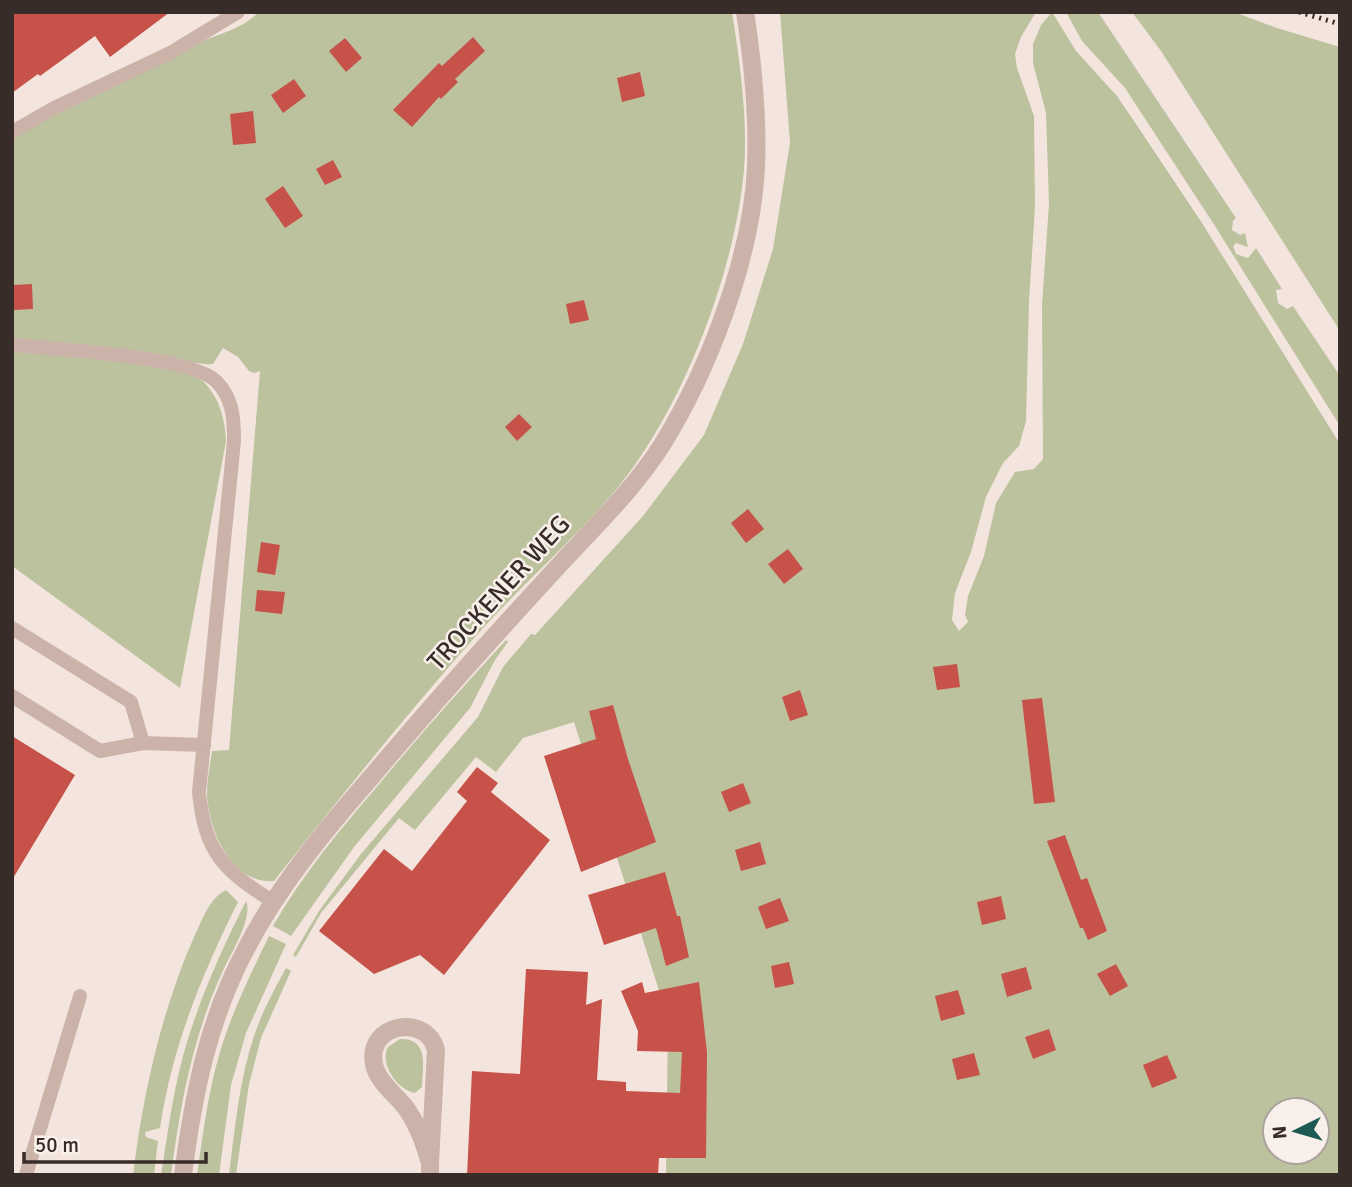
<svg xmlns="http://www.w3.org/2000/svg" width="1352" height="1187" viewBox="0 0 1352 1187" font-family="Signika,sans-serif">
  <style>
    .green { fill: #bcc29e; fill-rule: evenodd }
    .building { fill: #c65249 }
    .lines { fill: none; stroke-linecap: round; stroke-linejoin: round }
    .lane { stroke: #cbb3aa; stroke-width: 14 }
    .street { stroke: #cbb3aa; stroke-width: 18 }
    .rail { stroke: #382c29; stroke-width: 5; stroke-dasharray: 2 5; stroke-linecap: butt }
    .labels { text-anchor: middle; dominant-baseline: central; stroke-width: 5; stroke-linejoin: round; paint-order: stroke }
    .street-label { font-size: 26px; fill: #382c29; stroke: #faf0eb }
  </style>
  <rect width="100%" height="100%" fill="#f3e5de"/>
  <g class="green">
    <path d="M259,12H732C740,64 748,118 744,170C735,272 683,407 619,486C577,537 527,580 483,628C410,710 342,795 274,881C230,884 209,830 207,795C207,780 210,765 212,751L229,750L260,371L254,373L249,371L238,357L223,348L213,364C200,366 161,355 144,352C100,345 56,343 12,338V138L56,113L205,40C226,32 242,28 259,12Z"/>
    <path d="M780,12H1036L1021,37L1015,54L1017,68L1034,116L1035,207L1029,302L1026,421L1019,446L1003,463L986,497L971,552L955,593L952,620L959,631L968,622L965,615L968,596L984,556L996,503L1015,472L1034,469L1043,459L1042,304L1049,204L1046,113L1033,63V44L1041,25L1052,12L1076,51L1117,96L1134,121L1202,223L1340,444V1175H666L668,1019L574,722L523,738L496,772L476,757L415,830L399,818L321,913L296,957L293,955L319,911L361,854L478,717L503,667L531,634L535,635L643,516L704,435L743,344L773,249L790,143ZM1275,1110H1317V1152H1275Z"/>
    <path d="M1066,12H1098L1236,218L1233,221L1232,230L1240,235L1245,233L1248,247L1236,243L1233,246L1236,254L1248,258L1256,248L1282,289L1276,290L1278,303L1287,309L1293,306L1340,376V426L1215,226L1125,88L1082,41Z"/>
    <path d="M1132,12H1234L1277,28L1340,47V331L1161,51Z"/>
    <path d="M12,351C46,354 184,363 204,382C220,399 225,419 226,441L180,688L12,566Z"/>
    <path d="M506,640L508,642L495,660L470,708L354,847L291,936L273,926C301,877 338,832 375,789C417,738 461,689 506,640Z"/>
    <path d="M226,890L238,902C202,974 172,1047 160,1128L145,1132L146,1137L158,1141L154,1175H133C143,1094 161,1012 194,937C202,921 209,898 226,890Z"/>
    <path d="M246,901C254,918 228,958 221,975C192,1039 180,1107 171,1175H161C168,1130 174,1085 187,1042C202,993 223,947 246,901Z"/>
    <path d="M269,936L286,944L246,1033L231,1085L219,1175H197C203,1133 208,1092 220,1052C232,1012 251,973 269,936Z"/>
    <path d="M286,968L291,971L261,1038L249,1084L236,1175H229C235,1128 239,1081 254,1036C262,1012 274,990 286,968Z"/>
    <path d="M400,1039C429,1038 423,1066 422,1087L415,1093C397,1090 379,1063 388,1047Z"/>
  </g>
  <g class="building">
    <path d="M12,12H170L110,57L95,36L40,76L38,74L12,93Z"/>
    <path d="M473,37L485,51L455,79L458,82L441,99L439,97L412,127L393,110L439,63L442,66Z"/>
    <path d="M345,38L362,58L346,72L329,51Z"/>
    <path d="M640,72L645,96L622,102L617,78Z"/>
    <path d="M294,79L306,96L283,113L271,95Z"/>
    <path d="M253,111L256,143L233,145L230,114Z"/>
    <path d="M333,160L342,177L325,185L316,169Z"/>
    <path d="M283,186L303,216L285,228L265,199Z"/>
    <path d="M32,284L33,309L14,310L13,285Z"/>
    <path d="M584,300L589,320L570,324L566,304Z"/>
    <path d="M519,414L532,427L517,441L505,427Z"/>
    <path d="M748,509L764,529L746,543L731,523Z"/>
    <path d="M261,542L280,545L275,575L257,572Z"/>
    <path d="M788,549L803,569L784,584L768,564Z"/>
    <path d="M257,590L285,592L282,614L255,611Z"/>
    <path d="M957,664L960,687L937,690L933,667Z"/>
    <path d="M800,690L808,715L790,721L782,697Z"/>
    <path d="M1042,698L1055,802L1034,804L1022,700Z"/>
    <path d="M613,705L628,759L656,842L581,872L544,756L596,739L589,711Z"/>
    <path d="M12,736L75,775L12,880Z"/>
    <path d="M477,767L498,783L491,792L550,840L444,975L420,955L374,974L319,931L384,849L412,871L467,801L457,792Z"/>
    <path d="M743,783L751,803L729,812L721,792Z"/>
    <path d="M1065,835L1081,880L1087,878L1107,931L1088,940L1083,928H1080L1047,841Z"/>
    <path d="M760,842L766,864L741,871L735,850Z"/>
    <path d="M665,872L677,916H680L689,957L666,966L656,928L604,945L588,895Z"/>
    <path d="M1001,896L1006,919L982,925L977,902Z"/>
    <path d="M780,898L789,921L766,929L758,907Z"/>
    <path d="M789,962L794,984L775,988L771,966Z"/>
    <path d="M1116,964L1128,986L1110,996L1097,974Z"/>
    <path d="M1026,967L1032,989L1007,997L1001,974Z"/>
    <path d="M526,969L588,972L586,1005L602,999L597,1080L626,1082V1091L680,1093L682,1052L637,1051L638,1031L621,991L642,982L645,993L699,982L707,1052L706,1158H659L658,1175H467L472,1071L520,1074Z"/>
    <path d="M958,990L965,1014L941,1021L935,996Z"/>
    <path d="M1049,1029L1056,1050L1033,1059L1025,1037Z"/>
    <path d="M974,1053L980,1075L957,1080L952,1059Z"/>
    <path d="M1167,1055L1177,1078L1152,1088L1143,1065Z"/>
  </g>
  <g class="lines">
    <g class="lane">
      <path d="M12,132L54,108L172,52L238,12"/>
      <path d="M12,345C54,349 190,356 216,381C233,398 234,418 234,441L199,792C205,853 223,870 274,902"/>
      <path d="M12,628L131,702L143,743"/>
      <path d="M12,696L100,751L143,743L204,745"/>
      <path d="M26,1175L80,996"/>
    </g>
    <g class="street">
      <path d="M183,1175C193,1096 208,1020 246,949C279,885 326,829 373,775C431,706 491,639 552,573C589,532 632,492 662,445C709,369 752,257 756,167C758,115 753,63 745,12"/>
      <path d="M430,1175V1163L436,1050C427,1013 366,1023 374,1064C377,1081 395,1094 406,1108C418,1125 424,1143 430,1163"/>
    </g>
    <path class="rail" d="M1299,12L1340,24"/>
  </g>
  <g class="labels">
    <g class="street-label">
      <text transform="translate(499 593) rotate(-48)">TROCKENER WEG</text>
    </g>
  </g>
  <rect width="1352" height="1187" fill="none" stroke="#382c29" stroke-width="28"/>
  <g transform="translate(1296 1131) rotate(265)"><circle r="33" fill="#faf0eb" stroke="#aca29d" stroke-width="2"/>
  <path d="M0-5L12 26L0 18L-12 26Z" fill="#1e5a54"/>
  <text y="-10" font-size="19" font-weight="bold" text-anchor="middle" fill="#382c29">N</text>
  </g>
  <path d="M24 1152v10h182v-10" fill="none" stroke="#382c29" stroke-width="3.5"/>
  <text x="35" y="1152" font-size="21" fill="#382c29" stroke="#faf0eb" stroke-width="5" paint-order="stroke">50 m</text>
</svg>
